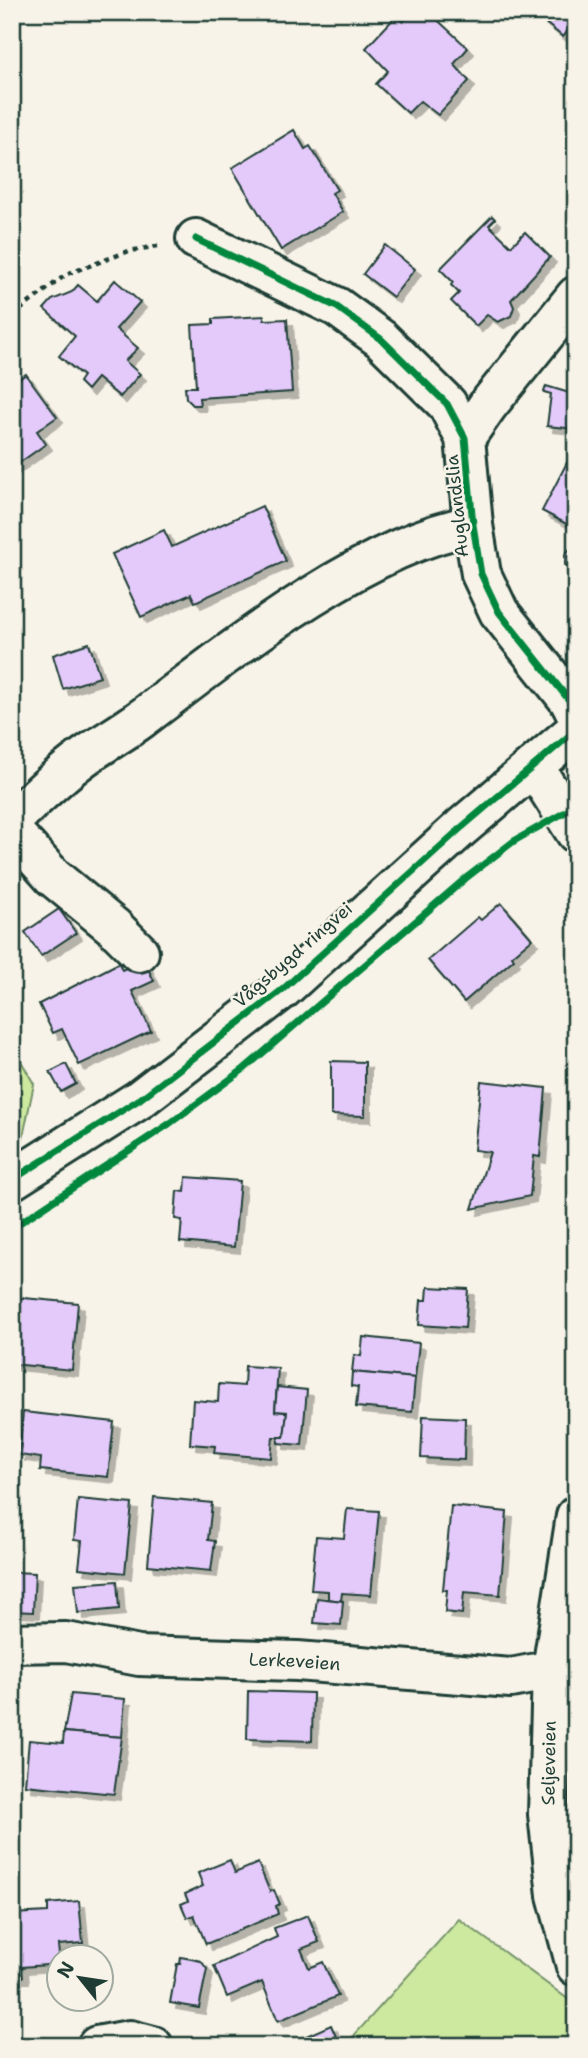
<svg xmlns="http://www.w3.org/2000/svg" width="588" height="2058" viewBox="0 0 588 2058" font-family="'Shantell Sans',sans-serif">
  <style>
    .green { fill: #cde9a0; stroke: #76936a; stroke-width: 2 }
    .building { fill: #e4cafa; stroke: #1f3d34; stroke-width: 2; filter: url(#shadow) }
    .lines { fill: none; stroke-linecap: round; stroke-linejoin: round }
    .street-casing { stroke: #1f3d34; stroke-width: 44 }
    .secondary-casing { stroke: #1f3d34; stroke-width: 44 }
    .path { stroke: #1f3d34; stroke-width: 4.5; stroke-dasharray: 5 5; stroke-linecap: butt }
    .street { stroke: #f7f3e8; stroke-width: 38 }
    .secondary { stroke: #f7f3e8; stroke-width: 38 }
    .cycleway-casing { stroke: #f7f3e8; stroke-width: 11 }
    .cycleway { stroke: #00873e; stroke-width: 7 }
    .labels { text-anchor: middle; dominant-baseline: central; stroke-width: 5; stroke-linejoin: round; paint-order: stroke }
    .street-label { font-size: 18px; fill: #1f3d34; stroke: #f7f3e8 }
  </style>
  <defs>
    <filter id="shadow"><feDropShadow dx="6" dy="6" stdDeviation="0" flood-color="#0004"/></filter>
  </defs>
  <rect width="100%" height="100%" fill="#f7f3e8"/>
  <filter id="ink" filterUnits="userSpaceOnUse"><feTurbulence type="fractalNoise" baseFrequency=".0143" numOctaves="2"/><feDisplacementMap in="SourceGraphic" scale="14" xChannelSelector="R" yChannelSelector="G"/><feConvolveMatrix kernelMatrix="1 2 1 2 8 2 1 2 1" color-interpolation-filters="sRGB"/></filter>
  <g filter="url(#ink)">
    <g class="green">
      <path d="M12,1045L34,1084L12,1190Z"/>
      <path d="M459,1919L576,2005V2046H337L351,2039Z"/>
    </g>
    <g class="building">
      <path d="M412,12H429L468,48L454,64L469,81L438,115L420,101L408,113L376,84L388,71L366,48L397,15L403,22Z"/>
      <path d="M532,12H576V21L563,37Z"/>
      <path d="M294,130L305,149L310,146L337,190L332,193L343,212L281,250L232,168Z"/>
      <path d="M492,216L495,219L489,225L511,246L525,232L550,257L511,300L514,307L511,316L498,322L487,315L476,326L451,301L459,293L451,285L453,282L440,269Z"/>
      <path d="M385,245L415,269L393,297L363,274Z"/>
      <path d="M115,280L140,302L116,329L138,348L125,361L140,374L120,397L97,378L87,390L79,382L83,376L59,356L75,336L44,309L52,300L72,292L78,285L97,301Z"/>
      <path d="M264,316V320L287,319L292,392L199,398L200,405H193L186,398L185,387H196L192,325L213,324V319Z"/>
      <path d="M26,374L57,417L37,431L46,444L12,468V384Z"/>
      <path d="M546,386L576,395V429L547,426L551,394L544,392Z"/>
      <path d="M576,445V529L542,511Z"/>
      <path d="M262,506L286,561L195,602L191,594L141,617L112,554L164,530L172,547Z"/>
      <path d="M572,547H576V573L565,565V554Z"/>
      <path d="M89,643L100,677L63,689L53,655Z"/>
      <path d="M501,903L532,939L512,956L514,959L464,1002L428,960L478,917L481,920Z"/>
      <path d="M59,909L76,933L41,956L25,932Z"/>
      <path d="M144,960L154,981L132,991L151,1031L79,1065L62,1029L53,1033L39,1004L119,963L122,970Z"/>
      <path d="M331,1061L365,1062V1116L331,1115Z"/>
      <path d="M66,1064L76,1084L61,1092L50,1072Z"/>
      <path d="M481,1081L546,1088L540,1157L534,1156L530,1196L472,1209L490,1152L474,1150Z"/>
      <path d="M186,1177L240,1181L234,1247L180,1242L182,1220L175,1219L177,1191L185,1192Z"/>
      <path d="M428,1287L468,1289L465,1328L419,1325L421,1300H427Z"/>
      <path d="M12,1297L78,1303L72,1370L12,1364Z"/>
      <path d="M363,1337L419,1343L415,1378L352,1372L354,1355L361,1356Z"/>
      <path d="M245,1366L278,1368L275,1411L287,1412L284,1437H273L271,1458L214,1453L215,1446L190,1444L193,1400L218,1402L219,1384L244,1386Z"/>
      <path d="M352,1372L415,1378L412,1412L356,1407L358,1387L351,1386Z"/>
      <path d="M277,1387L307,1390L302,1445L278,1443V1437H284L287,1412L275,1411Z"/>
      <path d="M23,1412L114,1422L108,1477L40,1470L41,1458L19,1455Z"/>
      <path d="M423,1416L465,1418L464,1460L421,1458Z"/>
      <path d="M154,1497L212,1503L208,1540L215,1541L211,1571L148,1565Z"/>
      <path d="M78,1499L132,1504L125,1573L79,1568L82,1541L74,1540Z"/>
      <path d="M451,1506L507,1512L500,1595L464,1592L462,1614L445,1612L447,1590H443Z"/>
      <path d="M347,1509L379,1511L371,1595L342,1593L341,1601L328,1599V1591L311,1590L316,1536L344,1538Z"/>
      <path d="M12,1572L35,1573L33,1612L12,1611Z"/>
      <path d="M117,1581L119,1609L78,1613L75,1584Z"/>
      <path d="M317,1598L343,1601L341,1625L314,1623Z"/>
      <path d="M248,1691L313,1693L312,1741L247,1739Z"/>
      <path d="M71,1694L125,1699L122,1737L64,1732Z"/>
      <path d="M64,1732L122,1737L114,1794L25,1785L29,1740L63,1743Z"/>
      <path d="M230,1860L235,1873L258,1863L270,1892L274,1890L280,1904L276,1906L278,1914L206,1944L194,1915L187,1918L181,1904L188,1901L185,1894L203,1886L198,1873Z"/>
      <path d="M79,1901L83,1943L58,1945L60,1964L22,1967L23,1977H14L15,1984H12V1914L48,1912V1904Z"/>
      <path d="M308,1915L319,1942L301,1949L309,1968L323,1962L338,1996L278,2021L262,1982L227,1997L214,1966L277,1937L274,1928Z"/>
      <path d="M181,1957L201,1961L207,1969L199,2008L170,2003L177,1964H180Z"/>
      <path d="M331,2025L340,2046H286V2045Z"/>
    </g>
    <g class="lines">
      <g class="street-casing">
        <g id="street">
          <path d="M196,239L337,307L381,339L447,404L465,438L473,525L481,574L499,612L569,700L576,713"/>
          <path d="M465,438L488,405L576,296"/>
          <path d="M534,767L576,833"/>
          <path d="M12,820C35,798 58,776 84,757C102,744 122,733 141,719C229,652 363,545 473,525"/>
          <path d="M12,831L53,877L114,927L139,952"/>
          <path d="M576,1516L552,1670L548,1814L557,1895L576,1966"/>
          <path id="s1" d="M12,1643L66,1642L139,1656L297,1661L511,1678L552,1670L576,1673"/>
          <path d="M97,2046L130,2040L153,2046"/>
        </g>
      </g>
      <g class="secondary-casing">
        <path id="secondary" d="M12,1180L140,1099L282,990L462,827L576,730"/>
      </g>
      <path class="path" d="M12,316L67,274L129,251L158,246"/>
      <use href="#street" class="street"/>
      <use href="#secondary" class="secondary"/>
      <g class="cycleway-casing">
        <g id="cycleway">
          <path d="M196,239L337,307L381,339L447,404L465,438L473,525L481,574L499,612L569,700L576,713"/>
          <path d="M12,1180L140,1099L282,990L462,827L576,730"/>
          <path d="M12,1228L169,1124L244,1069L466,878L514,841L576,806"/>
        </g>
      </g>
      <use href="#cycleway" class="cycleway"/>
    </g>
  </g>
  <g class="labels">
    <g class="street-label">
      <text transform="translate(457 506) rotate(-96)">Auglandslia</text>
      <text transform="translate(293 955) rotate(-41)">Vågsbygd ringvei</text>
      <text stroke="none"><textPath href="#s1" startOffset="284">Lerkeveien</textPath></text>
      <text transform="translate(549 1763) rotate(-89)">Seljeveien</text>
    </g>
  </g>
  <rect width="588" height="2058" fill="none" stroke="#f7f3e8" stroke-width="42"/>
  <rect x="21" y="21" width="546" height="2016" fill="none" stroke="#1f3d34" stroke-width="2.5" filter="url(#ink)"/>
  <g transform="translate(80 1978) rotate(300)"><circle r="33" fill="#f7f3e8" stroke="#a1aaa0" stroke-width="2"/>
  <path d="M0-5L12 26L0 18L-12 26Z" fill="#1f3d34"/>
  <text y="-10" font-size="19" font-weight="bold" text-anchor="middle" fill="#1f3d34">N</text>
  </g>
</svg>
